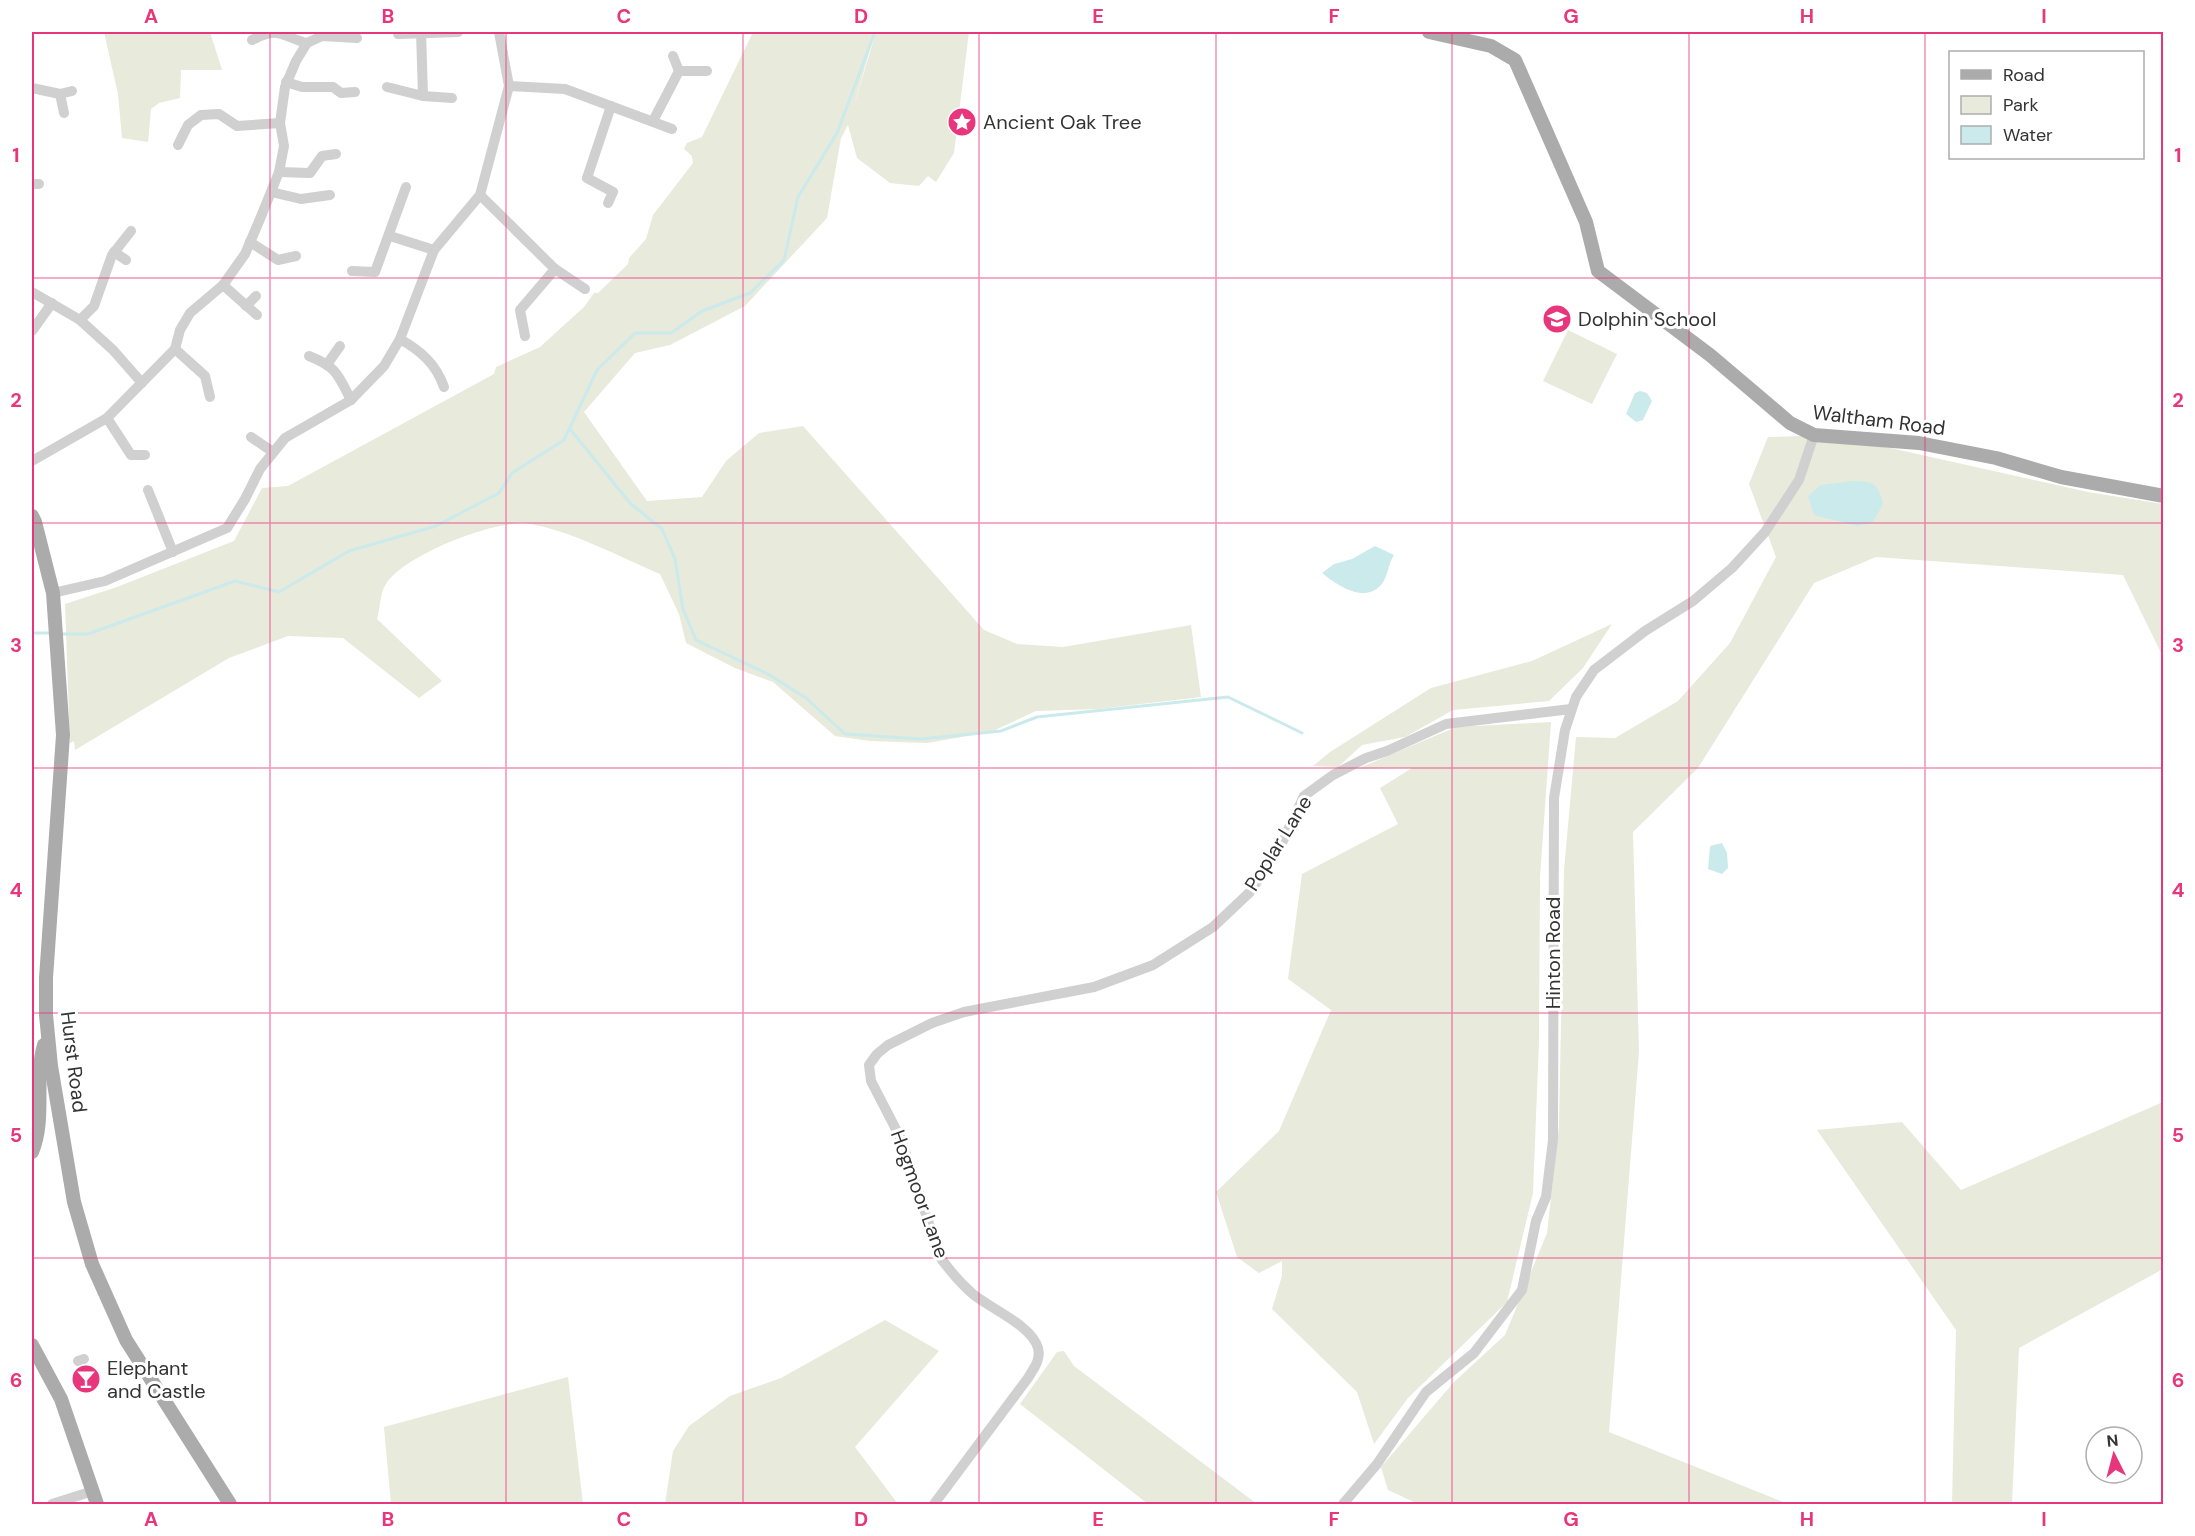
<svg xmlns="http://www.w3.org/2000/svg" width="2195" height="1536" viewBox="0 0 2195 1536" font-family="'DM Sans',sans-serif">
  <style>
    .green { fill: #e8eadb }
    .water { fill: #cbeaec }
    .lines { fill: none; stroke-linecap: round; stroke-linejoin: round }
    .stream { stroke: #cbeaec; stroke-width: 3 }
    .minor { stroke: #d0d0d0; stroke-width: 10 }
    .major { stroke: #ababab; stroke-width: 14 }
    .grid { fill: none; stroke: #e8367c; stroke-width: 1.5; stroke-opacity: 0.55 }
    .labels { text-anchor: middle; dominant-baseline: central; stroke-width: 6; stroke-linejoin: round; paint-order: stroke }
    .poi-label { font-size: 20px; fill: #333; stroke: #fff; text-anchor: start }
    .street-label { font-size: 20px; fill: #333; stroke: #fff }
    .neatline { fill: none; stroke: #e8367c; stroke-width: 2 }
    .grid-label { font-size: 20px; text-anchor: middle; font-weight: bold; fill: #e8367c }
  </style>
  <rect width="100%" height="100%" fill="#fff"/>
  <g class="green">
    <path d="M104,32H210L222,70H181L180,98L159,103L151,109L148,142L122,138L118,94Z"/>
    <path d="M753,32H875L851,116L876,32H969L954,153L936,182L928,176L919,186L890,183L857,158L848,125L841,138L827,218L745,306L670,345L635,353L584,412L647,501L702,497L726,461L759,433L803,426L984,630L1017,644L1063,647L1191,625L1201,697L1098,709L1036,711L991,732L927,743L870,741L835,736L773,682L735,668L686,643L679,614L660,574C620,557 574,532 531,524C498,518 404,555 386,584C380,592 380,609 377,619L442,681L419,698L343,638L288,636L229,658L75,750L74,741L70,743L65,604L117,587L234,541L262,488L288,486L494,374L496,367L540,347L584,307L594,293H598L628,264L629,258L646,239L653,215L693,163L692,156L684,149L687,143L702,137Z"/>
    <path d="M1568,330L1617,354L1592,404L1543,381Z"/>
    <path d="M1832,435L2088,492L2163,504V657L2123,575L1876,557L1814,583L1698,768L1633,832L1639,1051L1609,1432L1788,1504H1418L1388,1490L1381,1467L1454,1382L1505,1335L1547,1233L1559,1126L1564,870L1576,737L1615,738L1678,701L1730,643L1776,557L1749,484L1768,437Z"/>
    <path d="M1612,624L1583,668L1549,701L1453,710L1405,737L1362,745L1338,767L1313,766L1330,752L1431,688L1532,661Z"/>
    <path d="M1551,722L1540,877L1539,1040L1533,1193L1507,1302L1408,1398L1374,1444L1357,1392L1272,1309L1282,1276V1261L1259,1273L1237,1257L1216,1192L1279,1131L1331,1010L1288,979L1302,874L1398,824L1380,788L1412,768L1357,769L1456,727Z"/>
    <path d="M2163,1102V1269L2019,1348L2012,1504H1952L1956,1330L1817,1130L1902,1122L1961,1190Z"/>
    <path d="M885,1320L939,1351L855,1447L898,1504H665L673,1451L689,1426L730,1396L781,1378Z"/>
    <path d="M1064,1351L1074,1366L1257,1504H1148L1020,1404L1057,1352Z"/>
    <path d="M568,1377L583,1504H391L384,1427Z"/>
  </g>
  <g class="water">
    <path d="M1640,391L1647,393L1652,401L1643,420L1636,422L1626,414L1635,393Z"/>
    <path d="M1853,481C1874,481 1878,484 1883,504L1873,522L1858,526L1814,515L1808,496L1821,485Z"/>
    <path d="M1375,546L1394,555C1388,564 1388,577 1381,585C1364,604 1337,585 1322,573L1334,564L1352,559Z"/>
    <path d="M1722,843L1727,853L1728,868L1722,874L1708,869L1710,846Z"/>
  </g>
  <g class="lines">
    <g class="stream">
      <path d="M570,429L630,503L662,529L675,559L683,609L696,640L768,674L806,698L845,734L921,739L1001,731L1037,717L1228,697L1302,733"/>
      <path d="M32,633H51"/>
      <path d="M60,634H88L235,581L279,592L349,551L436,526L499,493L512,473L564,440L597,370L635,333H671L702,311L750,293L784,260L798,197L837,133L875,32"/>
    </g>
    <g class="minor">
      <path d="M421,32L423,96"/>
      <path d="M398,34L458,32"/>
      <path d="M252,40C280,25 282,37 307,43"/>
      <path d="M673,56L679,71"/>
      <path d="M286,82L302,87H333L341,93L355,92"/>
      <path d="M509,86L565,89L672,129"/>
      <path d="M387,87L423,96L452,98"/>
      <path d="M32,88L60,94L72,91"/>
      <path d="M60,94L64,113"/>
      <path d="M653,121L679,71H707"/>
      <path d="M178,145L188,125L201,115L219,114L237,126L280,123"/>
      <path d="M279,172L310,173L322,156L336,154"/>
      <path d="M32,184H39"/>
      <path d="M271,192L301,199L330,195"/>
      <path d="M480,195L555,269L520,310L525,336"/>
      <path d="M608,203L613,192L587,178L611,106"/>
      <path d="M390,236L434,250"/>
      <path d="M250,242L278,260L296,256"/>
      <path d="M114,252L126,260"/>
      <path d="M555,269L585,289"/>
      <path d="M352,271L375,272L406,187"/>
      <path d="M223,285L257,315"/>
      <path d="M32,292L80,320L113,350L142,383"/>
      <path d="M246,306L256,296"/>
      <path d="M80,320L94,306L112,255L131,231"/>
      <path d="M32,331L52,303"/>
      <path d="M400,339C421,351 436,364 444,387"/>
      <path d="M175,349L205,376L210,397"/>
      <path d="M309,356C337,367 338,375 351,400"/>
      <path d="M328,363L340,346"/>
      <path d="M107,418L131,455H145"/>
      <path d="M251,437L273,452"/>
      <path d="M32,461L107,418L175,349L180,330L190,313L223,285L245,254L260,219L279,172L284,146L280,123L285,87L296,61L307,43L322,36L357,38"/>
      <path d="M148,490L173,552"/>
      <path d="M53,593L105,581L227,528L245,499L260,469L285,438L351,400L384,366L400,339L434,250L480,195L509,86L499,32"/>
      <path d="M78,1361L84,1359"/>
      <path d="M52,1504L93,1491"/>
      <path d="M934,1504L1028,1378C1034,1368 1041,1360 1038,1348C1032,1326 992,1309 974,1295C961,1284 950,1271 940,1257L901,1139L871,1081L869,1065L877,1054L888,1045L932,1023L964,1012L1094,987L1153,965L1213,927L1250,892L1279,849L1304,796L1333,775L1366,758L1387,751L1446,724L1571,709"/>
      <path d="M1343,1504L1377,1464L1426,1392L1474,1353L1522,1290L1536,1221L1546,1197L1553,1140L1554,798L1565,730L1576,697L1594,670L1645,631L1693,601L1732,568L1765,532L1799,480L1814,435"/>
    </g>
    <g class="major">
      <path d="M1429,32L1491,46L1515,60L1586,222L1598,271L1710,355L1790,423L1814,435L1919,443L1996,458L2061,477L2164,496"/>
      <path d="M32,516L35,522L53,593L63,735L46,978V1015L51,1066L74,1202L92,1264L126,1340L230,1504"/>
      <path d="M32,1152C46,1119 34,1079 44,1045"/>
      <path d="M32,1345L61,1399L97,1504"/>
    </g>
  </g>
  <path class="grid" d="M270,32V1504M506,32V1504M743,32V1504M979,32V1504M1216,32V1504M1452,32V1504M1689,32V1504M1925,32V1504M32,278H2164M32,523H2164M32,768H2164M32,1013H2164M32,1258H2164"/>
  <defs>
    <g id="sight-disc" transform="scale(1.5)"><circle r="9.5" fill="#e8367c" stroke="#fff"/><path d="M0-6L1.8-2.2L6-1.7L2.9 1.2L3.7 5.4L0 3.3L-3.7 5.4L-2.9 1.2L-6-1.7L-1.8-2.2Z" fill="#fff"/></g>
    <g id="school-disc" transform="scale(1.5)"><circle r="9.5" fill="#e8367c" stroke="#fff"/><path d="M0-5L7-2L0 1L-7-2ZM-4 1L0 2.5L4 1V4Q0 6-4 4Z" fill="#fff"/></g>
    <g id="bar-disc" transform="scale(1.5)"><circle r="9.5" fill="#e8367c" stroke="#fff"/><path d="M-6-5H6L.8 .8V4.5H3.5V6h-7V4.5H-.8V.8Z" fill="#fff"/></g>
  </defs>
  <g fill-rule="evenodd">
    <use href="#sight-disc" x="962" y="122"/>
    <use href="#school-disc" x="1557" y="319"/>
    <use href="#bar-disc" x="86" y="1379"/>
  </g>
  <g class="labels">
    <g class="poi-label">
      <text x="983" y="122">Ancient Oak Tree</text>
      <text x="1578" y="319">Dolphin School</text>
      <text x="107" y="1368">Elephant<tspan x="107" dy="23">and Castle</tspan></text>
    </g>
    <g class="street-label">
      <text transform="translate(1879 420) rotate(7)">Waltham Road</text>
      <text transform="translate(1278 843) rotate(-58)">Poplar Lane</text>
      <text transform="translate(1553 953) rotate(-90)">Hinton Road</text>
      <text transform="translate(74 1062) rotate(83)">Hurst Road</text>
      <text transform="translate(920 1194) rotate(70)">Hogmoor Lane</text>
    </g>
  </g>
  <rect width="2195" height="1536" fill="none" stroke="#ffffff" stroke-width="66"/>
  <rect x="1949" y="51" width="195" height="108" fill="#ffffff" stroke="#adadad" stroke-width="1.5"/>
  <rect x="1961" y="70" width="30" height="9" fill="#ababab" stroke="#adadad" stroke-width="1.5"/>
  <text x="2003" y="81" font-size="18" fill="#333333">Road</text>
  <rect x="1961" y="96" width="30" height="18" fill="#e8eadb" stroke="#adadad" stroke-width="1.5"/>
  <text x="2003" y="111" font-size="18" fill="#333333">Park</text>
  <rect x="1961" y="126" width="30" height="18" fill="#cbeaec" stroke="#adadad" stroke-width="1.5"/>
  <text x="2003" y="141" font-size="18" fill="#333333">Water</text>
  <g transform="translate(2114 1455) rotate(354)"><circle r="28" fill="#ffffff" stroke="#adadad" stroke-width="1.5"/>
  <path d="M0-4.5L10 22L0 15L-10 22Z" fill="#e8367c"/>
  <text y="-9" font-size="16" font-weight="bold" text-anchor="middle" fill="#333333">N</text>
  </g>
  <rect x="33" y="33" width="2129" height="1470" class="neatline"/>
  <g class="grid-label">
    <text x="151" y="23">A</text>
    <text x="388" y="23">B</text>
    <text x="624" y="23">C</text>
    <text x="861" y="23">D</text>
    <text x="1098" y="23">E</text>
    <text x="1334" y="23">F</text>
    <text x="1571" y="23">G</text>
    <text x="1807" y="23">H</text>
    <text x="2044" y="23">I</text>
    <text x="16" y="162">1</text>
    <text x="2178" y="162">1</text>
    <text x="16" y="407">2</text>
    <text x="2178" y="407">2</text>
    <text x="16" y="652">3</text>
    <text x="2178" y="652">3</text>
    <text x="16" y="897">4</text>
    <text x="2178" y="897">4</text>
    <text x="16" y="1142">5</text>
    <text x="2178" y="1142">5</text>
    <text x="16" y="1387">6</text>
    <text x="2178" y="1387">6</text>
    <text x="151" y="1526">A</text>
    <text x="388" y="1526">B</text>
    <text x="624" y="1526">C</text>
    <text x="861" y="1526">D</text>
    <text x="1098" y="1526">E</text>
    <text x="1334" y="1526">F</text>
    <text x="1571" y="1526">G</text>
    <text x="1807" y="1526">H</text>
    <text x="2044" y="1526">I</text>
  </g>
</svg>
